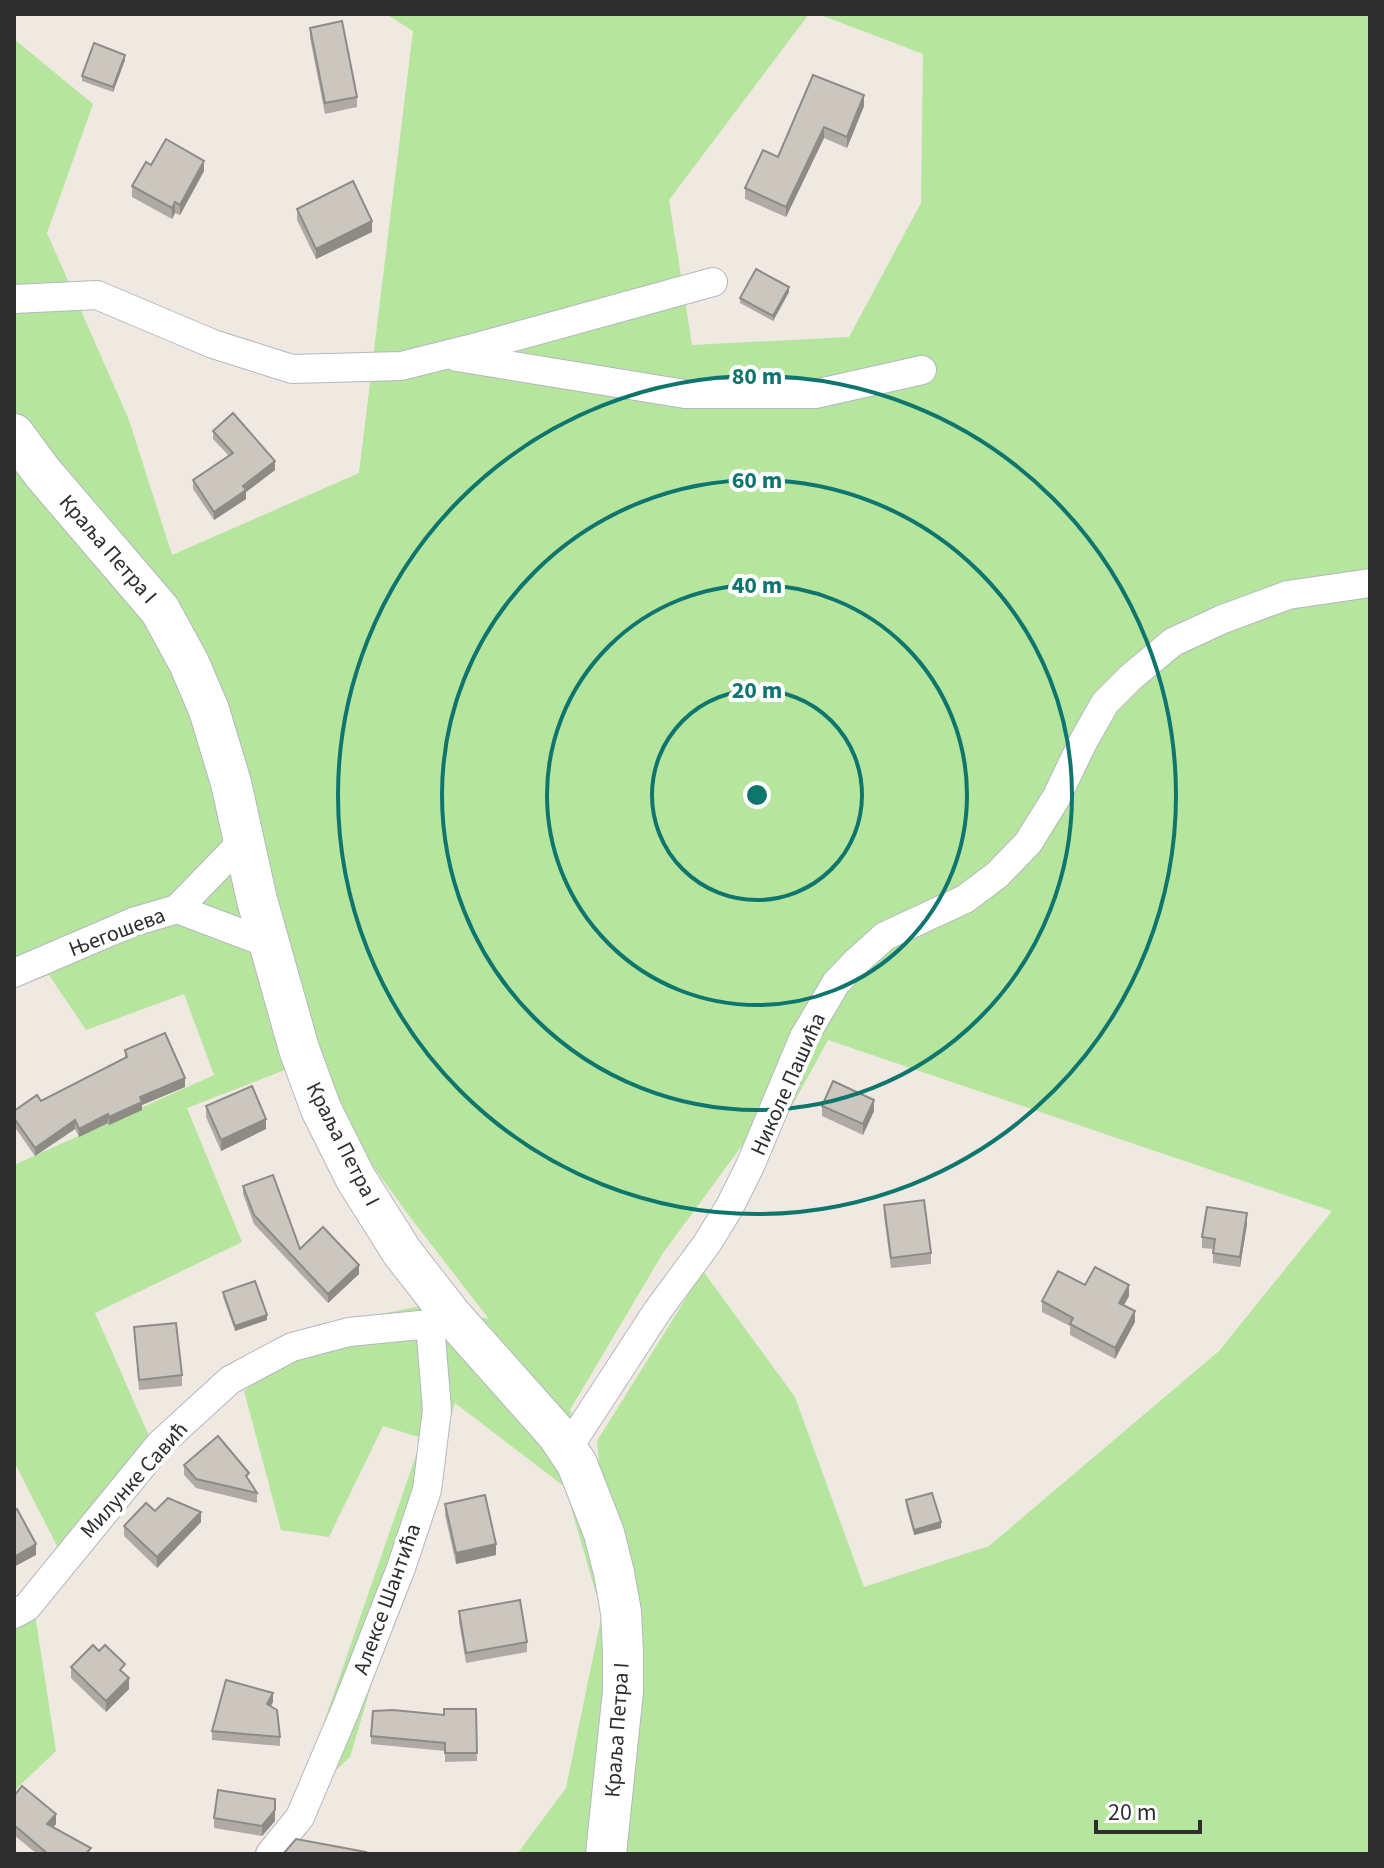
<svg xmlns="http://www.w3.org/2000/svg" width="1384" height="1868" viewBox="0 0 1384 1868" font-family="'Source Sans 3',sans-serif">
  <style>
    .green { fill: #b6e59e; fill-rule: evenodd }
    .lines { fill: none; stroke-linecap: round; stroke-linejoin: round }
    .street-casing { stroke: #b4b7c1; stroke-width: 30 }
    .secondary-casing { stroke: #b4b7c1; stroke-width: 42 }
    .street { stroke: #fff; stroke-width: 28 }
    .secondary { stroke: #fff; stroke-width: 40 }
    .wall { fill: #afaba4 }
    .shaded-wall { fill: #8e8b86 }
    .building { fill: #cbc7bf; stroke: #8e8b86; stroke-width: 2 }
    .ring { fill: none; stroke: #0f766e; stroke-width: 4 }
    .labels { text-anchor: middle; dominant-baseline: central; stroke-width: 8; stroke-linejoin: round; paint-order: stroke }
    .street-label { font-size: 22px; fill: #2e2e2e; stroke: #fff }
    .centre { fill: #0f766e; stroke: #fff; stroke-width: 4 }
    .ring-label { font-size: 24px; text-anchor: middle; font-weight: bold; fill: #0f766e; stroke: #fff; stroke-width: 8; stroke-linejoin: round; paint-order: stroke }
  </style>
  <rect width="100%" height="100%" fill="#efe9e1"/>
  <g class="green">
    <path d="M386,14H809L669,200L692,345L849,337L921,203L923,54L818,14H1370V1854H517L566,1788L602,1614L565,1487L455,1403L350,1757L294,1809L422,1438L383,1426L329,1537L281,1530L244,1391L294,1353L384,1337L371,1316L426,1305L489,1319L410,1217L274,1030L295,1066L187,1108L242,1242L95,1313L149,1436L58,1548L14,1461V1165L214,1075L184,994L86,1030L49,975L14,988V39L93,104L47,233L129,420L172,555L359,473L413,31ZM828,1040L1332,1211L1219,1351L989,1546L864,1587L795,1397L703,1271L597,1441L627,1764L590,1460L570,1410L663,1253L741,1147L775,1137Z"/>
    <path d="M35,1614L56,1751L14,1791V1628Z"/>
  </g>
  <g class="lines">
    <g class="street-casing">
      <g id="street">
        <path d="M14,299L97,295L213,344L292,369L401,366L477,347L713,282"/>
        <path d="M457,357L685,394H815L922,370"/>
        <path d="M177,909L270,944"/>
        <path d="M14,973L133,922L177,909L243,841"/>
        <path d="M568,1448L658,1310L706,1245L729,1208L750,1166L804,1037L836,983L856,962L885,936L965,899L997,875L1028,843L1056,798L1083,742L1105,703L1131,677L1173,642L1223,619L1288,595L1370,583"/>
        <path d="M14,1614L27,1607L160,1444L230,1380L292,1347L349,1332L430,1324L445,1317"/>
        <path d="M270,1854L300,1817L345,1711L401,1568L427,1490L437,1410L430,1324"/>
      </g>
    </g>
    <g class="secondary-casing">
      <path id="secondary" d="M14,434L42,472L160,610L189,663L209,710L231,783L257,900L299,1049L321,1109L356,1179L402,1252L451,1315L557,1434L577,1464L604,1533L614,1573L621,1612L623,1652V1691L606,1854"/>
    </g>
    <use href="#street" class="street"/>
    <use href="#secondary" class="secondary"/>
  </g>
  <g class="wall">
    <path d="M310,28L357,97V107L325,114L310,38Z"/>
    <path d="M125,60L113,92L82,81V76Z"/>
    <path d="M813,75L864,106L847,148L824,138L786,217L745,199V188L778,157Z"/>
    <path d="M151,165L204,171L180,215L175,213L172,219L132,197V186Z"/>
    <path d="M297,209L372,232L316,259L297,220Z"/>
    <path d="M789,292L773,321L740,303V298Z"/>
    <path d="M213,431L275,470L246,492V499L214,520L193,489V480L229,456L213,439Z"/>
    <path d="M125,1050L185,1087L142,1105V1110L109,1125L108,1123L79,1137L75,1129L35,1156L14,1126V1111L41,1101L125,1058Z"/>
    <path d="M206,1106L266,1129L221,1151L206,1117Z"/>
    <path d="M822,1106L874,1111L863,1135L822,1116Z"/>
    <path d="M243,1186L300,1249L359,1274L328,1303L254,1224L243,1194Z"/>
    <path d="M884,1205L931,1253V1264L891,1268L884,1216Z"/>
    <path d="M1247,1224L1240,1267L1213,1263V1249L1202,1248V1237Z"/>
    <path d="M1085,1285L1129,1296L1124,1305L1135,1322L1115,1359L1070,1335V1326L1042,1312V1301Z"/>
    <path d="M223,1292L267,1320L235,1331L223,1297Z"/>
    <path d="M134,1327L182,1375V1386L139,1390Z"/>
    <path d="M184,1465L257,1493V1503L196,1488L184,1475Z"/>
    <path d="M906,1500L941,1528L914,1535L906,1506Z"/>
    <path d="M445,1504L496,1555L456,1564L445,1515Z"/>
    <path d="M155,1511L201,1522L157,1568L124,1536V1526Z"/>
    <path d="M459,1611L527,1642V1652L466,1663L459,1622Z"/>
    <path d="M71,1667L125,1674L129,1689L106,1712L71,1678Z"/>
    <path d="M273,1702L271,1706L280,1737V1746L212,1740V1731Z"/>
    <path d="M476,1709L477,1761L445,1762V1751L371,1744V1736L444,1715Z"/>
    <path d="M14,1796L56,1824L53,1827L91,1854H37L14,1835Z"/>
    <path d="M214,1818L275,1821L262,1836L214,1828Z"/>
  </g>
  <g class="shaded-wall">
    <path d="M125,55V60L113,92V87Z"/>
    <path d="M864,95V106L847,148V137Z"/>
    <path d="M824,127V138L786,217V207Z"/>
    <path d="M204,161V171L180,215V205Z"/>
    <path d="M175,202V213L172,219V208Z"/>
    <path d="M372,221V232L316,259V249Z"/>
    <path d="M789,287V292L773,321V316Z"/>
    <path d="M275,461V470L246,492V499L214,520V512Z"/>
    <path d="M185,1078V1087L142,1105V1110L109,1125V1117L140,1097Z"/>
    <path d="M874,1100V1111L863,1135V1124Z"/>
    <path d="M108,1114V1123L79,1137V1129Z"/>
    <path d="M266,1119V1129L221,1151V1140Z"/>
    <path d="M75,1120V1129L35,1156V1148Z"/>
    <path d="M1247,1213V1224L1240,1267V1257Z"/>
    <path d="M359,1265V1274L328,1303V1294Z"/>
    <path d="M1129,1285V1296L1119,1314V1303Z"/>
    <path d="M1135,1311V1322L1115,1359V1348Z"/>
    <path d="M267,1315V1320L235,1331V1326Z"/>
    <path d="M201,1512V1522L157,1568V1557Z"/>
    <path d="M941,1522V1528L914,1535V1530Z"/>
    <path d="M36,1544V1555L14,1567V1557Z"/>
    <path d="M496,1544V1555L456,1564V1553Z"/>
    <path d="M129,1678V1689L106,1712V1701Z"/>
    <path d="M273,1693V1702L267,1713V1704Z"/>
    <path d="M275,1810V1821L262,1836V1826Z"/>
    <path d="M56,1814V1824L47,1834V1824Z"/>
  </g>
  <g class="building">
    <path d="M342,21L357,97L325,103L310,28Z"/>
    <path d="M94,43L125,55L113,87L82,76Z"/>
    <path d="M813,75L864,95L847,137L824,127L786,207L745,188L763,150L778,157Z"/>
    <path d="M166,139L204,161L180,205L175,202L172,208L132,186L146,162L151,165Z"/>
    <path d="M353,181L372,221L316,249L297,209Z"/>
    <path d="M756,269L789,287L773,316L740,298Z"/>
    <path d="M233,413L275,461L243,486L246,490L214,512L193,480L233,453L213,431Z"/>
    <path d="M165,1033L185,1078L140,1097L142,1102L109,1117L108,1114L79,1129L75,1120L35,1148L14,1118V1111L37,1095L41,1101L127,1057L125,1050Z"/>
    <path d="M833,1081L874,1100L863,1124L822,1106Z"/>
    <path d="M252,1086L266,1119L221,1140L206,1106Z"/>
    <path d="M273,1175L300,1249L323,1227L359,1265L328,1294L254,1215L243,1186Z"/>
    <path d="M924,1200L931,1253L891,1258L884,1205Z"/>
    <path d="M1207,1207L1247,1213L1240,1257L1213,1253L1215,1239L1202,1237Z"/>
    <path d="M1095,1267L1129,1285L1119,1303L1135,1311L1115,1348L1070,1324L1073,1318L1042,1301L1058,1271L1085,1285Z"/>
    <path d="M255,1281L267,1315L235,1326L223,1292Z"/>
    <path d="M176,1323L182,1375L139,1380L134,1327Z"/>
    <path d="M218,1436L249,1473L246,1476L257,1493L196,1479L184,1465Z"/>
    <path d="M932,1493L941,1522L914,1530L906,1500Z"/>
    <path d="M485,1495L496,1544L456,1553L445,1504Z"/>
    <path d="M168,1498L201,1512L157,1557L124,1526L146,1503L155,1511Z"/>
    <path d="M17,1509L36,1544L14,1557V1511Z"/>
    <path d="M520,1600L527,1642L466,1653L459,1611Z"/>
    <path d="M93,1645L99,1651L105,1645L125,1664L120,1670L129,1678L106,1701L71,1667Z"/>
    <path d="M226,1680L273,1693L267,1704L277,1710L280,1737L212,1731Z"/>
    <path d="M444,1709H476L477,1753H445V1743L371,1736L373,1711L393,1710L444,1715Z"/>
    <path d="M22,1786L56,1814L47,1824L91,1848L86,1854H48L14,1825V1796Z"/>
    <path d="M218,1790L275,1799V1810L262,1826L214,1818Z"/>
    <path d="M296,1839L366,1852L365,1854H283Z"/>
  </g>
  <g class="ring">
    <circle cx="757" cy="795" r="105"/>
    <circle cx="757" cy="795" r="210"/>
    <circle cx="757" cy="795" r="315"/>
    <circle cx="757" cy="795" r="419"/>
  </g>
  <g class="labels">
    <g class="street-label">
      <text transform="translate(108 549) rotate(49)">Краља Петра I</text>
      <text transform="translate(117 932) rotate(-21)">Његошева</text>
      <text transform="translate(788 1084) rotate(-66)">Николе Пашића</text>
      <text transform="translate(343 1144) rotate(63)">Краља Петра I</text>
      <text transform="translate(134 1480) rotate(-48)">Милунке Савић</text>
      <text transform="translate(387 1599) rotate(-70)">Алексе Шантића</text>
      <text transform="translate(617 1730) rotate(-86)">Краља Петра I</text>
    </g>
  </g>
  <circle cx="757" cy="795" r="12" class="centre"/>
  <g class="ring-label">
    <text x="757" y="384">80 m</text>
    <text x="757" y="488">60 m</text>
    <text x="757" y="593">40 m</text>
    <text x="757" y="698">20 m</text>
  </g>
  <rect width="1384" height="1868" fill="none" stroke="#2e2e2e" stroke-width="32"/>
  <path d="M1096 1820v12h104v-12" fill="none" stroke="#2e2e2e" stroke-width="4"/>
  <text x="1108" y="1820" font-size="24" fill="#2e2e2e" stroke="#ffffff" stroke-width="6" paint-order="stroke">20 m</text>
</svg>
